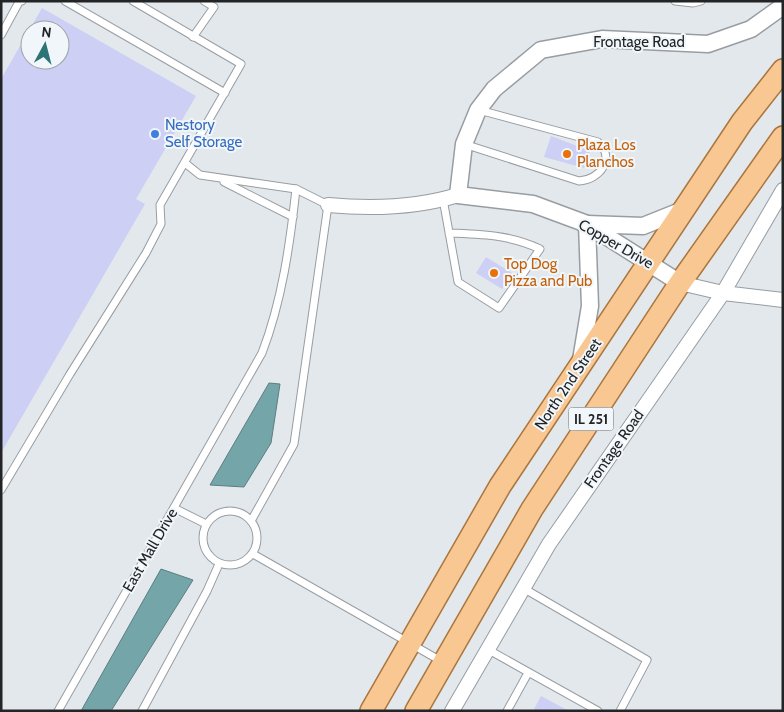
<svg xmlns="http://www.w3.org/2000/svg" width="784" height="712" viewBox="0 0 784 712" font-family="Cabin,sans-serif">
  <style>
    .water { fill: #74a5a9; stroke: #5b7e81 }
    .building { fill: #cdcff5; fill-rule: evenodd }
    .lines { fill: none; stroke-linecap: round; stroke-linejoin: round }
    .service-casing { stroke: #989da2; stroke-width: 9 }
    .minor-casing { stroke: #989da2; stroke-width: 16 }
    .tertiary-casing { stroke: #989da2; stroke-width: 19 }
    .primary-casing { stroke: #aa763d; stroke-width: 24 }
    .service { stroke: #fff; stroke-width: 7 }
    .minor { stroke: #fff; stroke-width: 14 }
    .tertiary { stroke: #fff; stroke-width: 16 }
    .primary { stroke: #f8c792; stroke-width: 21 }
    .shop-dot { fill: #3f7fe0; stroke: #f0f6fa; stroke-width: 2 }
    .food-dot { fill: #e8710a; stroke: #f0f6fa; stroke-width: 2 }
    .labels { text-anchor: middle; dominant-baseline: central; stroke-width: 4; stroke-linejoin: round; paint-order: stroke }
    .shield { fill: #f0f6fa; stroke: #606365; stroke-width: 1 }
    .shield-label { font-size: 14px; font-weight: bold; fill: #222425 }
    .street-label { font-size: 15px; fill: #222425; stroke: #f0f6fa }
    .shop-label { font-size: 15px; fill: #366cbe; stroke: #f0f6fa; text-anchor: start }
    .food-label { font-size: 15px; fill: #c56008; stroke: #f0f6fa; text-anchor: start }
  </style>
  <rect width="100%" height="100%" fill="#e3e8ed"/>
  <g class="water">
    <path d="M269,383L280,384L271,443L244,487L210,485Z"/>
    <path d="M161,569L193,580L111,711H81Z"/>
  </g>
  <g class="building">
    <path d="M42,8L196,96L136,199L145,204L1,453V79ZM30,30H60V60H30Z"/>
    <path d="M551,136L590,151L584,168L544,157Z"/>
    <path d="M486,257L512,273L502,289L476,273Z"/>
    <path d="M541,696L569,711H533Z"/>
  </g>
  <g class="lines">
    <g class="service-casing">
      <g id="service">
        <path d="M65,1L225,93"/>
        <path d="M675,1L693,3L701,1"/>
        <path d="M1,35L19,2L22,1"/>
        <path d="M193,37L214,7L204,1"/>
        <path d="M464,144L579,181C600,180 616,158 598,142L479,110"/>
        <path d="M185,163L200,175L296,189L328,205L294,444L251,521"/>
        <path d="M224,182L293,217"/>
        <path d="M443,199L458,282L499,308L540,249C511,235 481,234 449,233"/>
        <path d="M1,490L70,374L146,253L161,224L160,205L241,64L133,1"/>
        <path d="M174,508L206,524"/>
        <circle cx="230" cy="538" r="27"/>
        <path d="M253,554L441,661"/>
        <path d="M523,588L647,660L620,711"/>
        <path d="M487,649L598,711"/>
        <path d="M58,711L262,353C282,301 290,244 296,189"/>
        <path d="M142,711L207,591L219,564"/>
        <path d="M507,711L528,673"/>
      </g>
    </g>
    <g class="minor-casing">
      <g id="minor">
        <path d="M328,205C371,209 416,208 458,195"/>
        <path d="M680,283L723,293L783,300"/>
        <path d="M452,711L549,544L723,293L783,190"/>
      </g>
    </g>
    <g class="tertiary-casing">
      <g id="tertiary">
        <path d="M680,283L587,224L533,204L458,195L464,144L478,110L494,89L541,50L602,39L708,44L751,29L783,6"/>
        <path d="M581,360L590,306L587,224L643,226L683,210"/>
      </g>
    </g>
    <g class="primary-casing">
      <g id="primary">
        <path d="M371,711L500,486L742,122L783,70"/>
        <path d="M416,711L532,509L680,283L783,137"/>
      </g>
    </g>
    <use href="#service" class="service"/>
    <use href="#minor" class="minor"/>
    <use href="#tertiary" class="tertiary"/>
    <use href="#primary" class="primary"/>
  </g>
  <circle class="shop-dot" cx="155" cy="134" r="5"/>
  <g class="food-dot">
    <circle cx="567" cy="154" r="5"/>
    <circle cx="494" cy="273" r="5"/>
  </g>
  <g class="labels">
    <rect class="shield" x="568.5" y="407.5" width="45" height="23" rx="4"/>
    <g class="shield-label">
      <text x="591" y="419">IL 251</text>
    </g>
    <g class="street-label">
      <text x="639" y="42">Frontage Road</text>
      <text transform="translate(616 244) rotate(30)">Copper Drive</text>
      <text transform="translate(568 384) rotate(-56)">North 2nd Street</text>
      <text transform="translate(614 449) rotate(-55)">Frontage Road</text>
      <text transform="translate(150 550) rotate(-60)">East Mall Drive</text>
    </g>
    <g class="shop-label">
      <text x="165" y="125">Nestory<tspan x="165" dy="17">Self Storage</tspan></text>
    </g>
    <g class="food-label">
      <text x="577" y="145">Plaza Los<tspan x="577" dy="17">Planchos</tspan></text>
      <text x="504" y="264">Top Dog<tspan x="504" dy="17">Pizza and Pub</tspan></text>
    </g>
  </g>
  <rect width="784" height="712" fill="none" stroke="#222425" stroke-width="5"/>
  <g transform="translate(45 45) rotate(7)"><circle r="24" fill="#f0f6fa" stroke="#9ea2a5"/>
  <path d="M0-4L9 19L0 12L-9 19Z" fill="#2b7575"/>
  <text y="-8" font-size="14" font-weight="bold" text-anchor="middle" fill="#222425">N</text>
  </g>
</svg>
